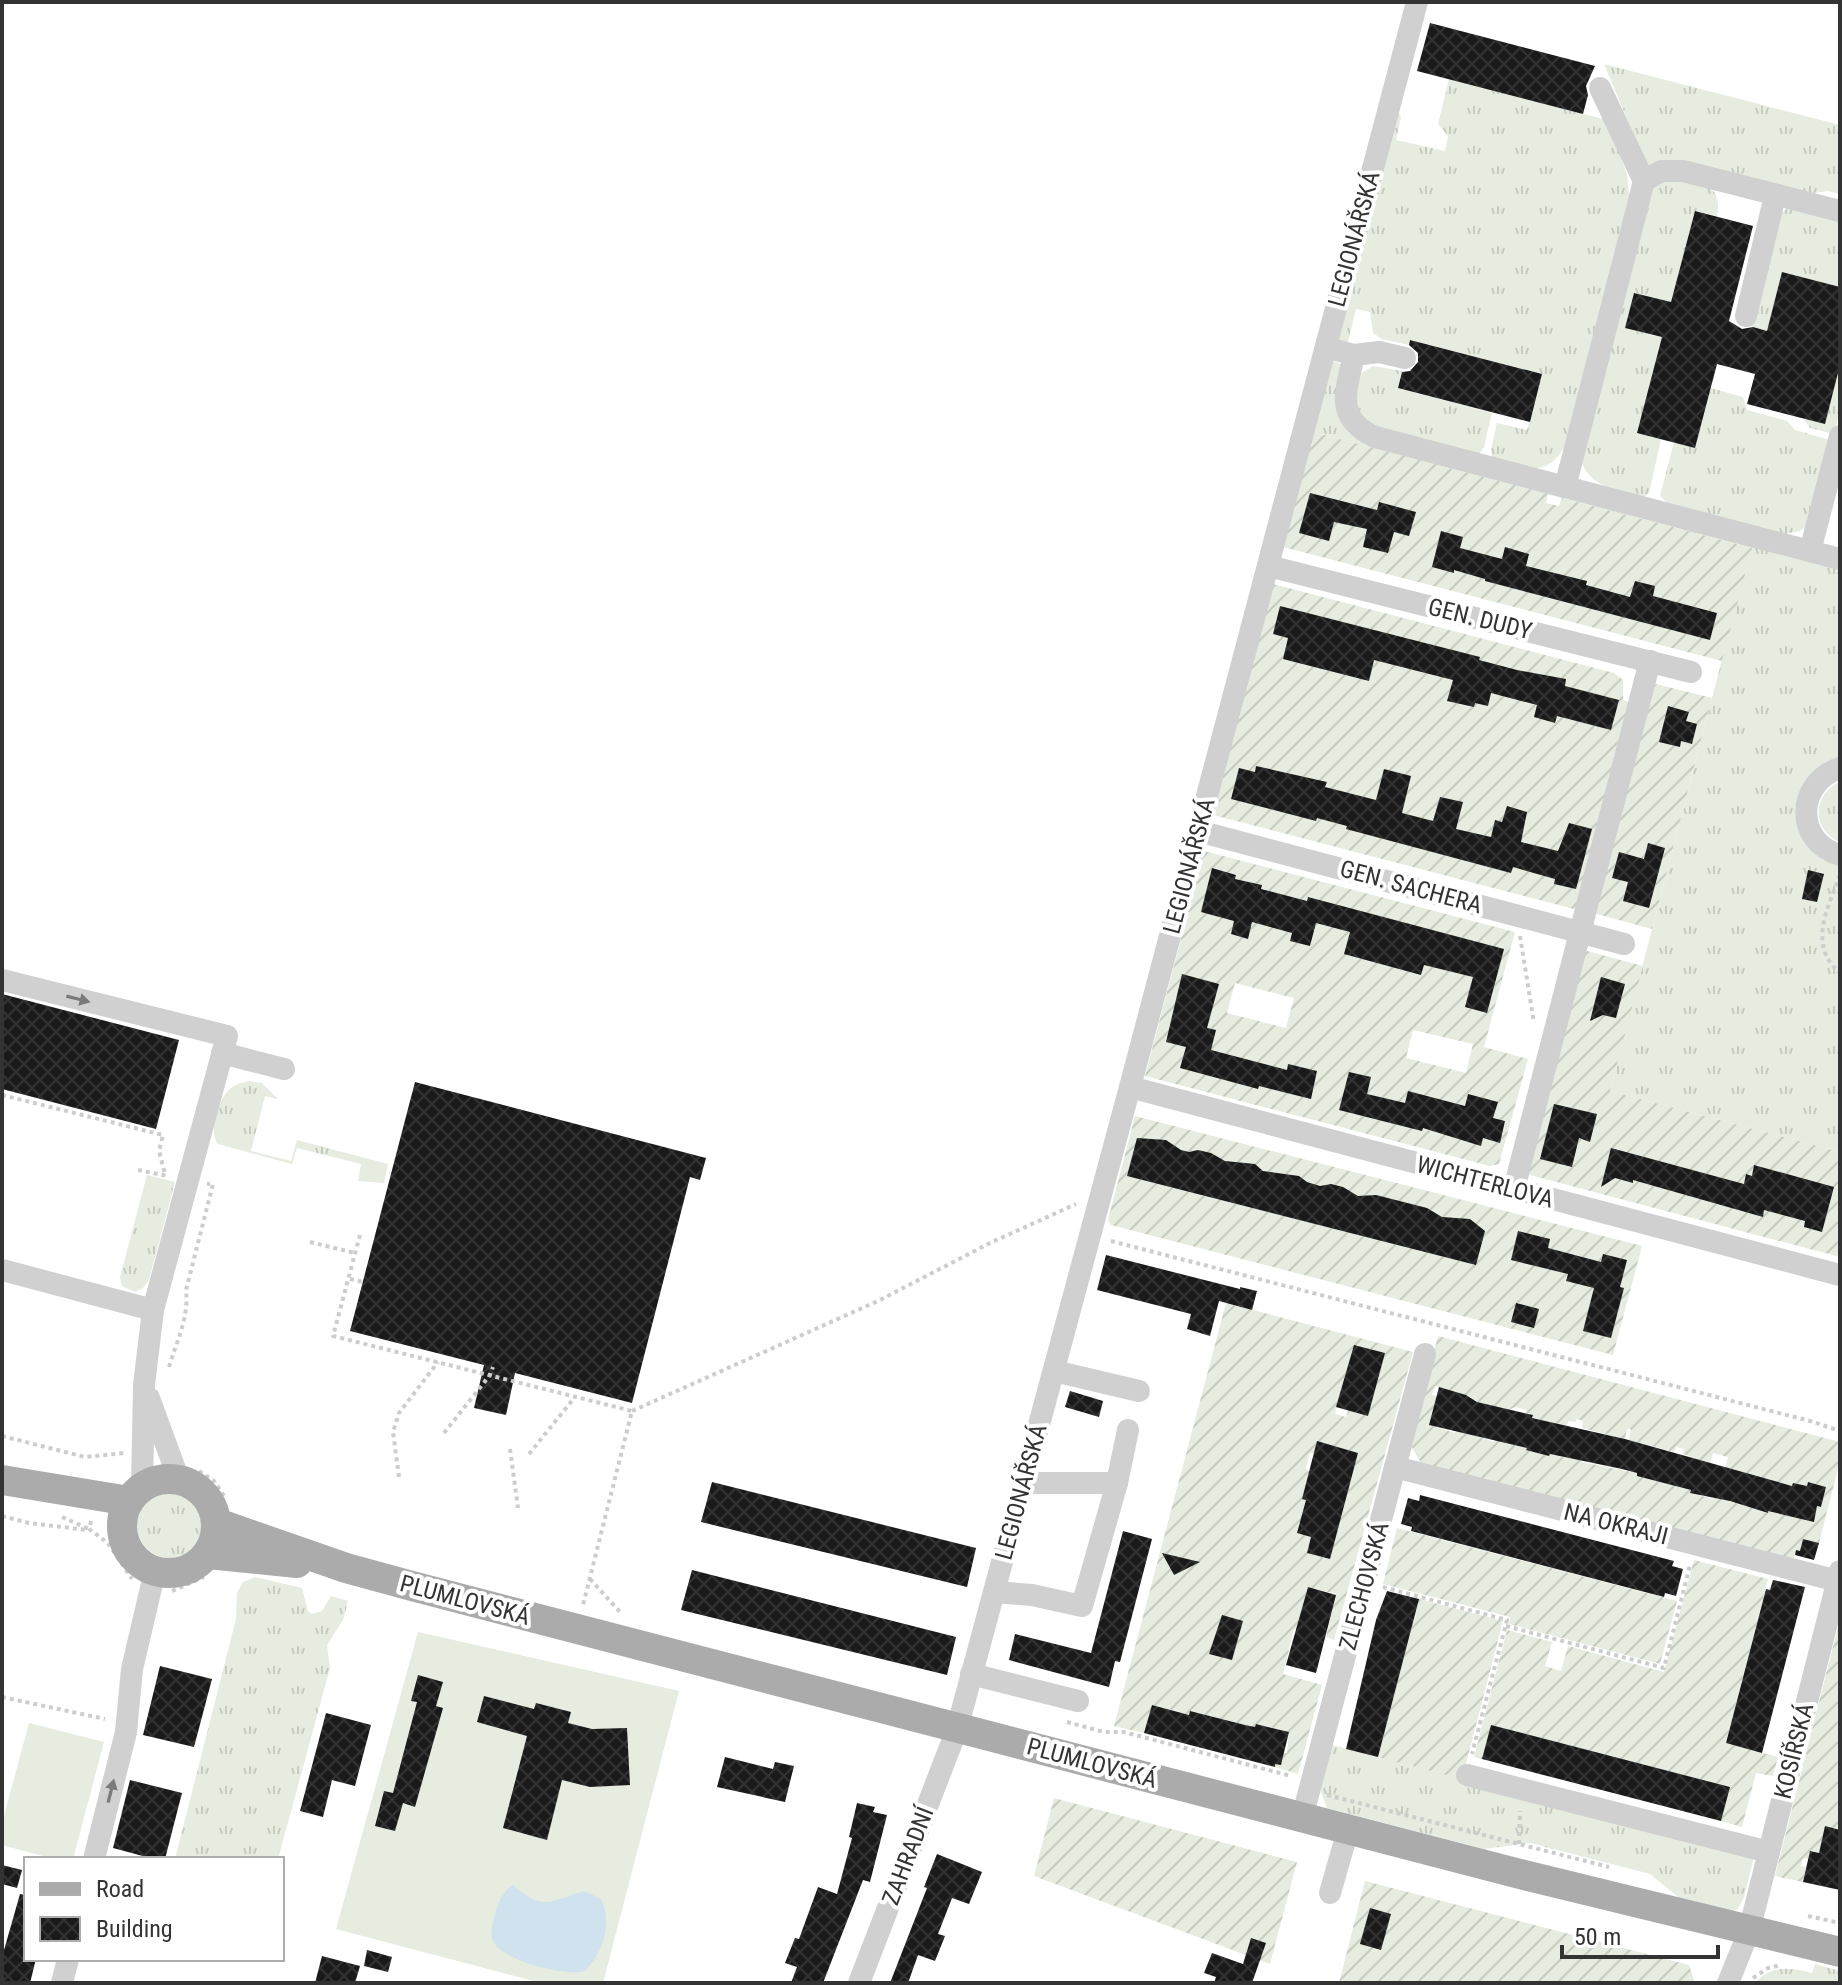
<svg xmlns="http://www.w3.org/2000/svg" width="1842" height="1985" viewBox="0 0 1842 1985" font-family="'Roboto Condensed',sans-serif">
  <style>
    .grass { fill: url(#grass-tufts) }
    .garden { fill: url(#garden-furrows); fill-rule: evenodd }
    .pitch { fill: #e6ecdf }
    .water { fill: #cfe2ee }
    .building { fill: url(#building-cross-hatch) }
    .lines { fill: none; stroke-linecap: round; stroke-linejoin: round }
    .path { stroke: #cdcdcd; stroke-width: 4; stroke-dasharray: 4 4; stroke-linecap: butt }
    .minor { stroke: #d0d0d0; stroke-width: 22 }
    .major { stroke: #ababab; stroke-width: 30 }
    .oneway { fill: #7a7a7a }
    .labels { text-anchor: middle; dominant-baseline: central; stroke-width: 8; stroke-linejoin: round; paint-order: stroke }
    .street-label { font-size: 24px; fill: #333; stroke: #fff }
  </style>
  <defs>
    <pattern id="grass-tufts" width="24" height="20" patternUnits="userSpaceOnUse" patternTransform="scale(2)"><rect width="24" height="20" fill="#e6ecdf"/><path d="M3 7l-1-3M5 7V3M7 7l1-3M15 17l-1-3M17 17v-4M19 17l1-3" fill="none" stroke="#c6cbc0"/></pattern>
    <pattern id="garden-furrows" width="10" height="10" patternUnits="userSpaceOnUse" patternTransform="scale(2)"><rect width="10" height="10" fill="#e6ecdf"/><path d="M-1 1l2-2M0 10L10 0M9 11l2-2" fill="none" stroke="#c6cbc0"/></pattern>
    <pattern id="building-cross-hatch" width="8" height="8" patternUnits="userSpaceOnUse" patternTransform="scale(2)"><rect width="8" height="8" fill="#1a1a1a"/><path d="M0 0l8 8M0 8l8-8" fill="none" stroke="#333"/></pattern>
  </defs>
  <rect width="100%" height="100%" fill="#fff"/>
  <g class="grass">
    <path d="M1604,64L1840,125V194L1828,191L1808,194L1647,167Z"/>
    <path d="M1449,79L1607,120L1627,174L1629,195L1565,446C1546,479 1526,467 1493,461L1491,450L1497,423L1527,430L1542,374L1411,340L1409,345L1382,339L1373,333L1370,312L1356,309L1348,342H1336L1396,109L1401,117L1396,140L1445,151L1448,136L1438,124Z"/>
    <path d="M1670,177C1696,183 1724,181 1717,216L1695,211L1671,302L1626,328L1655,336L1663,332L1661,439L1649,493L1644,497C1619,490 1590,489 1581,460L1654,186Z"/>
    <path d="M1795,208L1840,219V287L1782,272L1767,331L1751,327L1782,213L1786,209Z"/>
    <path d="M1331,360L1341,364C1336,393 1329,421 1357,439L1840,570V761L1805,781L1795,809L1797,821L1840,865V1152L1610,1091L1751,548L1313,432Z"/>
    <path d="M1840,365V409L1834,434L1810,428L1804,419L1825,423Z"/>
    <path d="M1373,366L1402,371L1398,388L1492,413L1484,447L1479,454L1382,429L1359,416L1353,396L1360,374Z"/>
    <path d="M1711,388L1743,397L1747,410L1787,421L1795,430L1833,441L1808,524L1800,531L1784,534L1666,502L1660,496L1674,442L1695,447Z"/>
    <path d="M1840,782V842C1811,830 1812,794 1840,782Z"/>
    <path d="M248,1081L262,1083L278,1099L265,1096L251,1151L291,1161L297,1140L388,1164L384,1183L358,1181L361,1164L297,1148L292,1164L218,1144C208,1132 218,1099 230,1089C235,1084 242,1083 248,1081Z"/>
    <path d="M147,1175L175,1182L149,1280L143,1288L135,1292L122,1286L120,1277Z"/>
    <circle cx="170" cy="1525" r="33"/>
    <path d="M255,1577L302,1588L308,1611L312,1614L322,1611L331,1596L348,1601L343,1620L327,1645L330,1668L278,1859H175L236,1619L237,1593L243,1582Z"/>
    <path d="M1332,1745L1755,1853L1744,1897L1738,1909L1729,1912L1682,1900L1650,1874L1530,1843L1484,1849L1327,1808L1320,1789Z"/>
    <path d="M1815,1964L1840,1971V1983H1755C1771,1964 1791,1968 1812,1973Z"/>
  </g>
  <g class="garden">
    <path d="M1313,432L1548,494L1546,503L1559,506L1562,498L1752,548L1722,661L1283,547Z"/>
    <path d="M1273,584L1614,673L1623,680V700L1631,703L1578,910L1213,815Z"/>
    <path d="M1656,684L1712,698L1652,929L1593,913L1652,688Z"/>
    <path d="M1204,851L1515,932L1484,1047L1528,1059L1499,1164L1490,1166L1145,1076ZM1235,983L1294,998L1286,1028L1227,1013ZM1413,1030L1473,1044L1466,1073L1406,1058Z"/>
    <path d="M1587,951L1643,966L1610,1091L1840,1152V1257L1530,1175L1528,1171L1583,955Z"/>
    <path d="M1135,1116L1642,1246L1613,1355L1111,1225L1108,1220Z"/>
    <path d="M1226,1303L1413,1352L1334,1640L1326,1637L1336,1594L1308,1587L1301,1612V1630L1294,1629L1283,1674L1322,1685L1298,1774L1275,1767V1764L1281,1765L1284,1753H1287L1289,1732L1258,1724L1256,1728L1190,1711L1189,1715L1153,1705L1144,1733L1114,1726ZM1384,1353L1368,1416L1348,1410L1346,1417L1335,1414L1343,1382ZM1317,1442L1358,1453L1344,1504L1306,1469L1310,1453L1314,1454ZM1338,1527L1329,1559L1307,1553L1311,1537Z"/>
    <path d="M1438,1336L1840,1442V1461L1819,1543L1803,1539L1800,1551H1796L1792,1564L1424,1468L1410,1444ZM1435,1386L1471,1397V1399L1477,1401V1404L1507,1411L1515,1407L1527,1410L1526,1413L1533,1415L1532,1418L1567,1427L1568,1421L1575,1422L1577,1419L1583,1421L1582,1428L1625,1439L1627,1429H1631L1629,1440L1674,1452L1676,1447L1684,1449L1683,1454L1710,1464L1713,1453L1728,1457L1725,1468L1792,1486L1793,1483L1807,1486L1809,1482L1826,1487L1821,1507L1817,1506L1814,1519L1768,1511L1767,1513L1714,1496L1713,1499L1691,1493V1490L1676,1486V1483L1637,1476V1473L1582,1462V1459L1567,1455L1566,1458L1550,1454L1549,1456L1527,1450V1448L1495,1440L1494,1442L1457,1430L1455,1433L1429,1425L1437,1396L1432,1395Z"/>
    <path d="M1397,1528L1677,1601L1660,1664L1509,1624L1510,1617L1383,1584Z"/>
    <path d="M1694,1560L1768,1579L1726,1743L1778,1757L1773,1776L1756,1773L1742,1827L1721,1821L1729,1787L1492,1726L1482,1759L1474,1757L1507,1630L1552,1642L1545,1666L1561,1671L1568,1646L1664,1672Z"/>
    <path d="M1419,1599L1503,1621L1462,1779L1378,1757Z"/>
    <path d="M1840,1619V1858L1810,1851L1808,1859L1803,1858L1801,1866L1806,1867L1803,1882L1775,1876Z"/>
    <path d="M1054,1798L1297,1862L1270,1964L1034,1876Z"/>
    <path d="M1365,1881L1689,1965L1695,1983H1339Z"/>
  </g>
  <g class="pitch">
    <path d="M418,1632L679,1691L603,1983H541L336,1929Z"/>
    <path d="M29,1723L104,1742L73,1859H54L2,1845V1823Z"/>
  </g>
  <path class="water" d="M513,1885C544,1913 552,1900 584,1891L601,1899C613,1923 603,1953 585,1971C566,1977 501,1960 493,1941C489,1931 494,1920 496,1911C499,1901 504,1890 513,1885Z"/>
  <g class="building">
    <path d="M1430,23L1595,66L1586,86L1588,95L1583,114L1417,71Z"/>
    <path d="M1695,211L1753,226L1729,321L1742,329L1753,327L1767,331L1782,272L1840,287V365L1825,424L1747,404L1755,374L1717,364L1695,448L1637,433L1662,337L1625,328L1634,293L1671,302Z"/>
    <path d="M1410,340L1542,374L1530,422L1398,388L1402,372L1410,371L1418,362V353L1409,345Z"/>
    <path d="M1310,493L1377,510L1379,502L1416,512L1409,536L1394,532L1388,553L1363,547L1367,529L1334,522L1329,541L1299,533Z"/>
    <path d="M1441,531L1463,537L1460,548L1502,559L1505,547L1529,554L1526,566L1587,581L1586,585L1630,597L1635,581L1655,586L1653,596L1717,613L1710,640L1485,581V579L1454,570V573L1432,567Z"/>
    <path d="M1280,606L1480,657L1479,660L1517,670L1566,679L1565,686L1619,700L1611,730L1557,716L1555,723L1534,717L1537,705L1491,693L1488,706L1475,703L1474,707L1447,701L1453,680L1374,660L1369,681L1283,659L1288,638L1273,634Z"/>
    <path d="M1668,706L1689,712L1686,721L1697,724L1692,744L1681,741L1680,747L1659,742Z"/>
    <path d="M1256,766L1327,782L1325,787L1376,800L1384,769L1411,776L1402,813L1433,821L1440,797L1463,802L1456,829L1491,837L1495,820L1502,822L1507,806L1527,812L1521,842L1558,851L1569,823L1592,829L1576,889L1554,884L1555,879L1513,867L1511,873L1346,829L1347,826L1317,818L1316,821L1231,799L1239,768L1255,772Z"/>
    <path d="M1648,843L1665,848L1649,908L1623,901L1628,882L1612,878L1619,852L1644,859Z"/>
    <path d="M1212,868L1236,875L1235,879L1262,885L1261,889L1307,901L1308,897L1504,949L1487,1013L1465,1007L1473,977L1424,965L1421,975L1344,954L1350,932L1316,923L1310,946L1290,941L1292,933L1252,922L1248,939L1231,934L1234,921L1201,912Z"/>
    <path d="M1808,870L1824,874L1817,902L1802,899Z"/>
    <path d="M1182,974L1219,984L1207,1028L1216,1030L1211,1050L1287,1070L1288,1064L1317,1071L1311,1099L1259,1086L1258,1089L1180,1068L1186,1047L1166,1042Z"/>
    <path d="M1601,977L1625,984L1616,1018L1603,1015L1590,1021Z"/>
    <path d="M2,994L179,1040L156,1129L2,1089Z"/>
    <path d="M1349,1072L1371,1077L1367,1094L1405,1103L1408,1091L1465,1106L1468,1094L1498,1102L1493,1118L1505,1121L1500,1143L1483,1138L1481,1146L1423,1128L1422,1131L1339,1110Z"/>
    <path d="M415,1082L706,1158L700,1180L690,1177L632,1403L515,1373L506,1415L474,1408L484,1365L350,1331Z"/>
    <path d="M1554,1104L1597,1114L1590,1142L1579,1138L1572,1167L1540,1159Z"/>
    <path d="M1137,1138L1166,1140L1181,1150L1189,1152L1198,1150L1211,1153L1225,1161L1255,1164L1263,1171L1299,1176L1307,1182L1320,1186L1331,1184L1343,1187L1358,1196L1376,1195L1427,1208L1442,1217L1470,1219L1485,1231L1476,1265L1127,1176Z"/>
    <path d="M1611,1148L1744,1184L1746,1174L1752,1176L1754,1165L1834,1187L1822,1232L1804,1227L1805,1221L1764,1210L1763,1217L1633,1180V1183L1615,1178L1601,1187Z"/>
    <path d="M1518,1231L1550,1239L1548,1248L1601,1262L1603,1254L1627,1260L1620,1287L1624,1288L1611,1338L1583,1331L1594,1288L1566,1281L1568,1274L1511,1260Z"/>
    <path d="M1106,1255L1240,1289V1287L1257,1291L1252,1310L1219,1301L1210,1336L1187,1329L1191,1314L1097,1290Z"/>
    <path d="M1516,1303L1539,1309L1534,1328L1511,1322Z"/>
    <path d="M1354,1345L1385,1353L1368,1416L1336,1407Z"/>
    <path d="M1439,1387L1466,1395L1477,1402L1533,1415L1532,1418L1625,1439L1792,1486L1793,1483L1807,1486L1808,1482L1826,1487L1821,1507L1817,1506L1814,1522L1768,1511V1513L1730,1501L1690,1493L1691,1490L1637,1476V1473L1622,1469L1550,1454L1549,1456L1526,1450L1527,1448L1429,1425Z"/>
    <path d="M1070,1391L1103,1401L1099,1417L1065,1407Z"/>
    <path d="M1317,1441L1358,1453L1330,1559L1307,1553L1311,1537L1297,1533L1306,1500L1302,1499Z"/>
    <path d="M712,1482L976,1548L967,1587L701,1522Z"/>
    <path d="M1420,1495L1674,1561L1672,1566L1683,1569L1676,1596L1665,1593L1664,1597L1411,1531L1412,1527L1401,1524L1408,1498L1419,1501Z"/>
    <path d="M1123,1531L1152,1539L1120,1662L1115,1661L1109,1687L1009,1660L1015,1634L1091,1653Z"/>
    <path d="M1803,1539L1819,1543L1814,1560L1795,1555L1796,1550L1800,1551Z"/>
    <path d="M1162,1553L1200,1562L1174,1575Z"/>
    <path d="M692,1570L956,1637L947,1675L681,1610Z"/>
    <path d="M1773,1580L1805,1587L1762,1753L1726,1743L1766,1589L1770,1590Z"/>
    <path d="M1308,1587L1336,1595L1316,1673L1286,1665Z"/>
    <path d="M1387,1591L1419,1599L1378,1757L1346,1749L1376,1620Z"/>
    <path d="M1222,1615L1243,1621L1232,1660L1209,1654Z"/>
    <path d="M160,1666L212,1679L194,1747L143,1735Z"/>
    <path d="M418,1675L443,1682L436,1706L443,1708L415,1807L403,1803L395,1831L375,1826L384,1791L393,1793L417,1702L411,1701Z"/>
    <path d="M484,1696L534,1709L536,1703L571,1712L568,1723L592,1729L627,1728L630,1785L590,1787L562,1780L547,1840L503,1828L527,1736L477,1722Z"/>
    <path d="M1152,1705L1189,1715L1190,1711L1245,1725L1255,1727L1256,1724L1289,1732L1281,1765L1275,1764V1767L1144,1733Z"/>
    <path d="M326,1713L371,1725L355,1786L332,1780L323,1817L300,1811Z"/>
    <path d="M1491,1725L1730,1787L1721,1821L1482,1759Z"/>
    <path d="M725,1757L773,1769L775,1762L794,1766L785,1802L717,1787Z"/>
    <path d="M130,1780L182,1793L165,1859H154L113,1848Z"/>
    <path d="M857,1803L875,1807L873,1812L887,1815L870,1882L863,1880L823,1983H791L797,1967L785,1963L795,1938L799,1939L818,1887L837,1894L852,1838L849,1837Z"/>
    <path d="M1825,1826L1840,1830V1890L1803,1882L1810,1851L1819,1853Z"/>
    <path d="M937,1854L982,1872L969,1904L952,1898L938,1934L945,1936L935,1961L918,1955L908,1983H890L927,1888L924,1887Z"/>
    <path d="M2,1865L22,1870L17,1888L2,1884Z"/>
    <path d="M20,1894L26,1895V1959H36L30,1983H2V1957Z"/>
    <path d="M1370,1908L1391,1914L1381,1950L1360,1944Z"/>
    <path d="M1251,1938L1266,1943L1252,1983H1214L1216,1977L1204,1973L1212,1953L1243,1964Z"/>
    <path d="M367,1950L392,1957L388,1972L364,1966Z"/>
    <path d="M322,1956L360,1966L355,1983H315Z"/>
  </g>
  <g class="lines">
    <g class="path">
      <path d="M1840,875C1828,908 1807,945 1840,973"/>
      <path d="M1520,936L1534,1023"/>
      <path d="M2,1095L163,1135L159,1151L165,1174"/>
      <path d="M138,1170L168,1176"/>
      <path d="M360,1235L333,1336L632,1411L583,1605"/>
      <path d="M1111,1241L1810,1421L1840,1431"/>
      <path d="M310,1242L355,1253"/>
      <path d="M350,1279L363,1282"/>
      <path d="M169,1367C177,1340 189,1318 186,1290L213,1184H207"/>
      <path d="M632,1411L878,1301L990,1243L1076,1204"/>
      <path d="M444,1433L490,1375L493,1367"/>
      <path d="M2,1436L85,1457L125,1453"/>
      <path d="M510,1449L518,1508"/>
      <path d="M529,1454L575,1397"/>
      <path d="M199,1471L214,1481L226,1499"/>
      <path d="M399,1477L393,1432L399,1413L438,1362"/>
      <path d="M2,1516L29,1523L87,1530"/>
      <path d="M62,1517L89,1529"/>
      <path d="M91,1521L89,1529L108,1543L132,1579"/>
      <path d="M590,1579L621,1613"/>
      <path d="M1383,1587L1507,1620L1472,1754"/>
      <path d="M172,1591L204,1577"/>
      <path d="M1506,1626L1664,1668L1690,1565"/>
      <path d="M2,1697L105,1719"/>
      <path d="M1067,1722L1104,1732H1124L1291,1776"/>
      <path d="M1327,1795L1609,1867"/>
      <path d="M1519,1844L1520,1811"/>
      <path d="M1808,1916L1840,1923"/>
      <path d="M1753,1978L1768,1968L1781,1965"/>
    </g>
    <g class="minor">
      <path d="M1600,88L1644,181"/>
      <path d="M1746,316L1775,196"/>
      <path d="M1326,347L1354,355C1346,391 1334,418 1375,437L1840,559"/>
      <path d="M1354,355L1379,352L1405,358"/>
      <path d="M1565,487L1644,181L1661,171H1683L1840,211"/>
      <path d="M1810,551L1840,436"/>
      <path d="M1268,566L1691,672"/>
      <path d="M1840,768C1796,782 1794,842 1840,855"/>
      <path d="M1198,831L1624,944"/>
      <path d="M2,980L227,1036L153,1310L144,1385L142,1488"/>
      <path d="M222,1053L284,1069"/>
      <path d="M1130,1087L1840,1275"/>
      <path d="M1514,1189L1650,661"/>
      <path d="M2,1270L153,1310"/>
      <path d="M1054,1371L1139,1391"/>
      <path d="M149,1398L179,1480"/>
      <path d="M1395,1467L1838,1581"/>
      <path d="M1023,1483H1117"/>
      <path d="M994,1592L1032,1595L1082,1606L1117,1483L1128,1430"/>
      <path d="M971,1674L1078,1701"/>
      <path d="M1467,1775L1769,1852"/>
      <path d="M1302,1818L1425,1354"/>
      <path d="M94,1859L126,1732L132,1669L155,1571"/>
      <path d="M1330,1893L1348,1830"/>
      <path d="M62,1983L68,1959"/>
      <path d="M859,1983L957,1729L1130,1087L1417,2"/>
      <path d="M1728,1983L1749,1931L1840,1571"/>
    </g>
    <g class="major">
      <circle cx="169" cy="1526" r="47"/>
      <path d="M2,1480L129,1501"/>
      <path d="M217,1523L346,1568L412,1586L1516,1873L1840,1952"/>
      <path d="M208,1554L297,1563"/>
    </g>
  </g>
  <defs><path id="oneway-solid" d="M-6-.8H1V-3.2L6.5 0L1 3.2V.8H-6Z" transform="scale(2)"/></defs>
  <g class="oneway">
    <use href="#oneway-solid" transform="translate(78 999) rotate(14)"/>
    <use href="#oneway-solid" transform="translate(111 1791) rotate(-76)"/>
  </g>
  <g class="labels">
    <g class="street-label">
      <text transform="translate(1354 239) rotate(-75)">LEGIONÁŘSKÁ</text>
      <text transform="translate(1480 619) rotate(14)">GEN. DUDY</text>
      <text transform="translate(1189 866) rotate(-75)">LEGIONÁŘSKÁ</text>
      <text transform="translate(1411 887) rotate(15)">GEN. SACHERA</text>
      <text transform="translate(1485 1182) rotate(15)">WICHTERLOVA</text>
      <text transform="translate(1021 1492) rotate(-75)">LEGIONÁŘSKÁ</text>
      <text transform="translate(1616 1524) rotate(14)">NA OKRAJI</text>
      <text transform="translate(1364 1586) rotate(-75)">ZLECHOVSKÁ</text>
      <text transform="translate(465 1600) rotate(15)">PLUMLOVSKÁ</text>
      <text transform="translate(1794 1751) rotate(-76)">KOSÍŘSKÁ</text>
      <text transform="translate(1092 1763) rotate(15)">PLUMLOVSKÁ</text>
      <text transform="translate(908 1856) rotate(-69)">ZAHRADNÍ</text>
    </g>
  </g>
  <rect width="1842" height="1985" fill="none" stroke="#333333" stroke-width="8"/>
  <rect x="24" y="1857" width="260" height="104" fill="#ffffff" stroke="#adadad" stroke-width="2"/>
  <rect x="40" y="1883" width="40" height="12" fill="#ababab" stroke="#adadad" stroke-width="2"/>
  <text x="96" y="1897" font-size="24" fill="#333333">Road</text>
  <rect x="40" y="1917" width="40" height="24" fill="url(#building-cross-hatch)" stroke="#adadad" stroke-width="2"/>
  <text x="96" y="1937" font-size="24" fill="#333333">Building</text>
  <path d="M1562 1945v12h156v-12" fill="none" stroke="#333333" stroke-width="4"/>
  <text x="1574" y="1945" font-size="24" fill="#333333" stroke="#ffffff" stroke-width="6" paint-order="stroke">50 m</text>
</svg>
